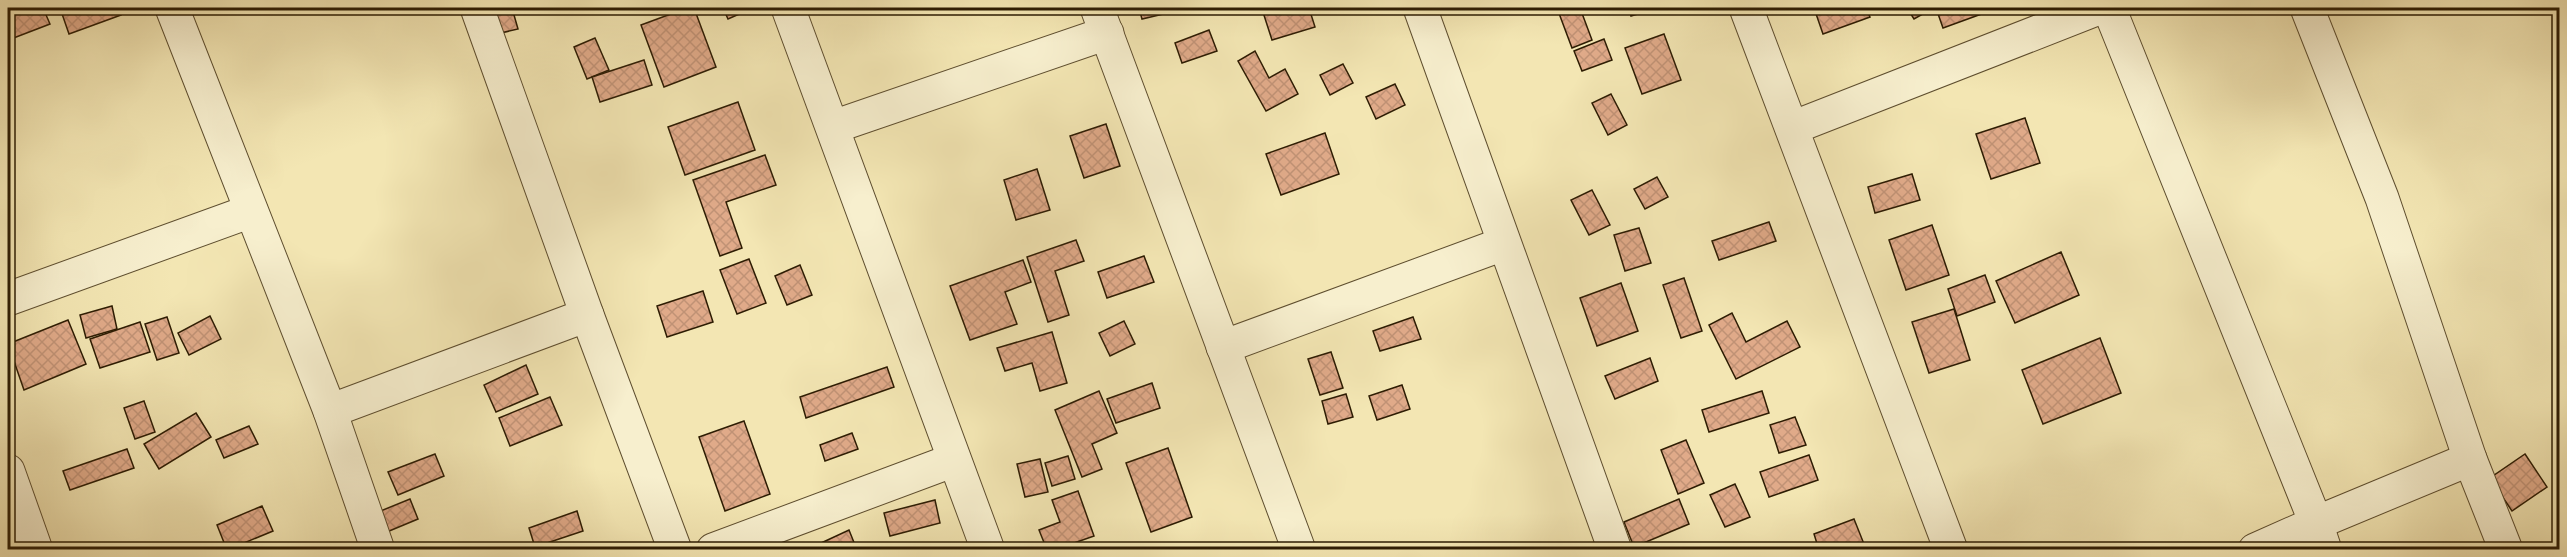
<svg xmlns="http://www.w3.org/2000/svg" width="2567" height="557" viewBox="0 0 2567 557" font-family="'IM FELL English',serif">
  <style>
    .building { fill: url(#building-cross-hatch); stroke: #2d1c03; stroke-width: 1.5 }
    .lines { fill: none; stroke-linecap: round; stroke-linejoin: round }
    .minor-casing { stroke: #5e4e2f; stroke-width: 35 }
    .minor { stroke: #f7efce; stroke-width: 33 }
  </style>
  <defs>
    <pattern id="building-cross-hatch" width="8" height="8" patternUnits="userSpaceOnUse" patternTransform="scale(1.5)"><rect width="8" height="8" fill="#e0aa89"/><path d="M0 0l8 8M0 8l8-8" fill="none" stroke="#c09275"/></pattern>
  </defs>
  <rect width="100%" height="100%" fill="#f3e6b3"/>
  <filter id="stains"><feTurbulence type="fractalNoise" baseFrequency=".00333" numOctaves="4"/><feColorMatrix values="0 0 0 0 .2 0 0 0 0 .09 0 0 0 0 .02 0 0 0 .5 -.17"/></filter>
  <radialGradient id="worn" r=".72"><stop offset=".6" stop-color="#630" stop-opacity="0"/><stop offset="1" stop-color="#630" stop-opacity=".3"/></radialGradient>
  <g class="building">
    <path d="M32,8H43L50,24L11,39L8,30V17Z"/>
    <path d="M60,8H118L121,15L69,34Z"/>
    <path d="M481,8H512L518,29L488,36Z"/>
    <path d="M687,8H694L716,67L664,87L641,25Z"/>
    <path d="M723,8H753L728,19Z"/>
    <path d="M1139,8H1171L1172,12L1142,19Z"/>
    <path d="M1267,8H1309L1315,27L1272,40L1262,9Z"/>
    <path d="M1557,8H1580L1592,40L1572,48Z"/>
    <path d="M1629,8H1655V9L1631,16Z"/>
    <path d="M1814,8H1866L1870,17L1823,34Z"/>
    <path d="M1907,8H1925L1928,11L1914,19Z"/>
    <path d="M1936,8H1998L1943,28Z"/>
    <path d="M1209,30L1217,51L1182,63L1175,43Z"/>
    <path d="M1664,34L1681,80L1642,94L1625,48Z"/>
    <path d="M595,38L609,70L587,79L574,47Z"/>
    <path d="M1604,39L1612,60L1582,71L1574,51Z"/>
    <path d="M1255,51L1269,78L1285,69L1298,94L1266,111L1238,61Z"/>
    <path d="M644,60L652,85L600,102L592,77Z"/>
    <path d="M1343,64L1353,83L1330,95L1320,75Z"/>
    <path d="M1395,84L1405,105L1376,119L1366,97Z"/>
    <path d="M1611,94L1627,125L1608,135L1592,103Z"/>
    <path d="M738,102L755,150L685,175L668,127Z"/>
    <path d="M2025,118L2040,163L1991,179L1976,134Z"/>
    <path d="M1106,124L1120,166L1084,178L1070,136Z"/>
    <path d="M1325,133L1339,174L1281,195L1266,154Z"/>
    <path d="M765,155L776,185L726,202L742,248L720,256L693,180Z"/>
    <path d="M1037,169L1050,210L1016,220L1004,180Z"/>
    <path d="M1912,174L1920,200L1875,213L1868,187Z"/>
    <path d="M1657,177L1668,197L1645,209L1634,189Z"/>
    <path d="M1592,190L1610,225L1589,235L1571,200Z"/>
    <path d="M1769,222L1776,241L1719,260L1712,241Z"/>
    <path d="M1932,225L1949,275L1906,290L1889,240Z"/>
    <path d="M1639,228L1651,263L1625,271L1614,235Z"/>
    <path d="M1076,240L1084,261L1055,271L1069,315L1048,322L1027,257Z"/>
    <path d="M2061,252L2079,295L2015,323L1996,281Z"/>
    <path d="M1144,256L1154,282L1107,298L1098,272Z"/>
    <path d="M749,259L766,303L737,314L720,270Z"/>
    <path d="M1023,260L1031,282L1005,292L1017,324L970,340L950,286Z"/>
    <path d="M800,265L812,295L787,305L775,276Z"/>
    <path d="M1985,275L1995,302L1957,316L1948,289Z"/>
    <path d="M1684,278L1702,331L1681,338L1663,285Z"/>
    <path d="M1621,283L1638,331L1597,346L1580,298Z"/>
    <path d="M703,291L713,322L667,337L657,306Z"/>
    <path d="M112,306L117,329L86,338L80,315Z"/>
    <path d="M1954,309L1970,360L1929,373L1912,322Z"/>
    <path d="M1732,313L1746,342L1787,321L1800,347L1736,379L1709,325Z"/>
    <path d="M210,316L221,339L189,355L178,333Z"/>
    <path d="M167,317L179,353L157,360L145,324Z"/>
    <path d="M1413,317L1421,339L1380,351L1373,331Z"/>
    <path d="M68,320L86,364L24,390L8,344Z"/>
    <path d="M1124,321L1135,344L1110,356L1099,333Z"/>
    <path d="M140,322L150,352L100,368L90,339Z"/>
    <path d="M1052,332L1067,383L1040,391L1032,363L1005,371L997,348Z"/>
    <path d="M2100,338L2121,393L2043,424L2022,370Z"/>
    <path d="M1331,352L1343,388L1320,395L1308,359Z"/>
    <path d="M1650,358L1658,381L1615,399L1605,376Z"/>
    <path d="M526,365L538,394L496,412L484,385Z"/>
    <path d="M887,367L894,387L806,418L800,397Z"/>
    <path d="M1152,383L1160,408L1116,423L1107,399Z"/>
    <path d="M1402,385L1410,409L1377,420L1369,396Z"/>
    <path d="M1099,391L1117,433L1092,444L1102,469L1082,477L1055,410Z"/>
    <path d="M1762,391L1769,413L1709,432L1702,410Z"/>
    <path d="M1346,394L1353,417L1328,424L1322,401Z"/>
    <path d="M550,397L562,425L510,446L499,418Z"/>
    <path d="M144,401L155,432L135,439L124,408Z"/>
    <path d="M196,413L211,437L159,469L144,444Z"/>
    <path d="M1795,417L1806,445L1779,453L1770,425Z"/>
    <path d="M744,421L770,494L725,511L699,437Z"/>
    <path d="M249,426L258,444L224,458L216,440Z"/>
    <path d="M852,433L858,449L825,461L820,445Z"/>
    <path d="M1686,440L1704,483L1678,494L1661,450Z"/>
    <path d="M1168,448L1192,517L1151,532L1126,463Z"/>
    <path d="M127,449L134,468L70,490L63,471Z"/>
    <path d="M435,454L444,476L398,495L388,472Z"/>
    <path d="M2525,454L2547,487L2512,511L2490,478Z"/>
    <path d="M1809,455L1818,480L1769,497L1760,472Z"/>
    <path d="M1068,456L1075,479L1052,486L1045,463Z"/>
    <path d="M1040,459L1048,492L1025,497L1017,464Z"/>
    <path d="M1735,484L1750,517L1725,527L1710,495Z"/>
    <path d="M1078,491L1094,536L1054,550H1047L1039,530L1060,522L1052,500Z"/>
    <path d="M410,499L418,519L370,539L361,519Z"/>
    <path d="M1679,499L1689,524L1634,547L1624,522Z"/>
    <path d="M935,500L940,523L890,536L884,513Z"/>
    <path d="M262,506L273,531L227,550L217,525Z"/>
    <path d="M577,511L583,531L535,547L529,528Z"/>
    <path d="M1854,519L1864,544L1850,550H1819L1814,534Z"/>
    <path d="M849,530L857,550H821L819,544Z"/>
  </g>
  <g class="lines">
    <g class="minor-casing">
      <g id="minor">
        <path d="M172,8L330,411L378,550"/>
        <path d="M477,8L587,315L675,550"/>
        <path d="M788,8L988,550"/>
        <path d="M1097,8L1299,550"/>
        <path d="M1420,8L1615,550"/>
        <path d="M1746,8L1951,550"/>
        <path d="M2109,8L2316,523L2470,459"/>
        <path d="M2307,8L2382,198L2470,459L2506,550"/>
        <path d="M833,127L1107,33"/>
        <path d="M1792,128L2099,8"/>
        <path d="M8,299L251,211"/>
        <path d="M1223,347L1503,244"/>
        <path d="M330,411L587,315"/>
        <path d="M8,471L36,550"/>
        <path d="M713,550L954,460"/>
        <path d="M2255,550L2316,523L2325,550"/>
      </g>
    </g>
    <use href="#minor" class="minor"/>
  </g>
  <rect width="2567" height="557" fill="none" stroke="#f3e6b3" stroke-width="30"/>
  <rect x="9" y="9" width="2549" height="539" fill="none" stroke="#2d1c03" stroke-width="3"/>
  <rect x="15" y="15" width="2537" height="527" fill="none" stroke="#2d1c03" stroke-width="1.5"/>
  <rect width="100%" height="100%" filter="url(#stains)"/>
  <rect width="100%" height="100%" fill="url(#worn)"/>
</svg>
